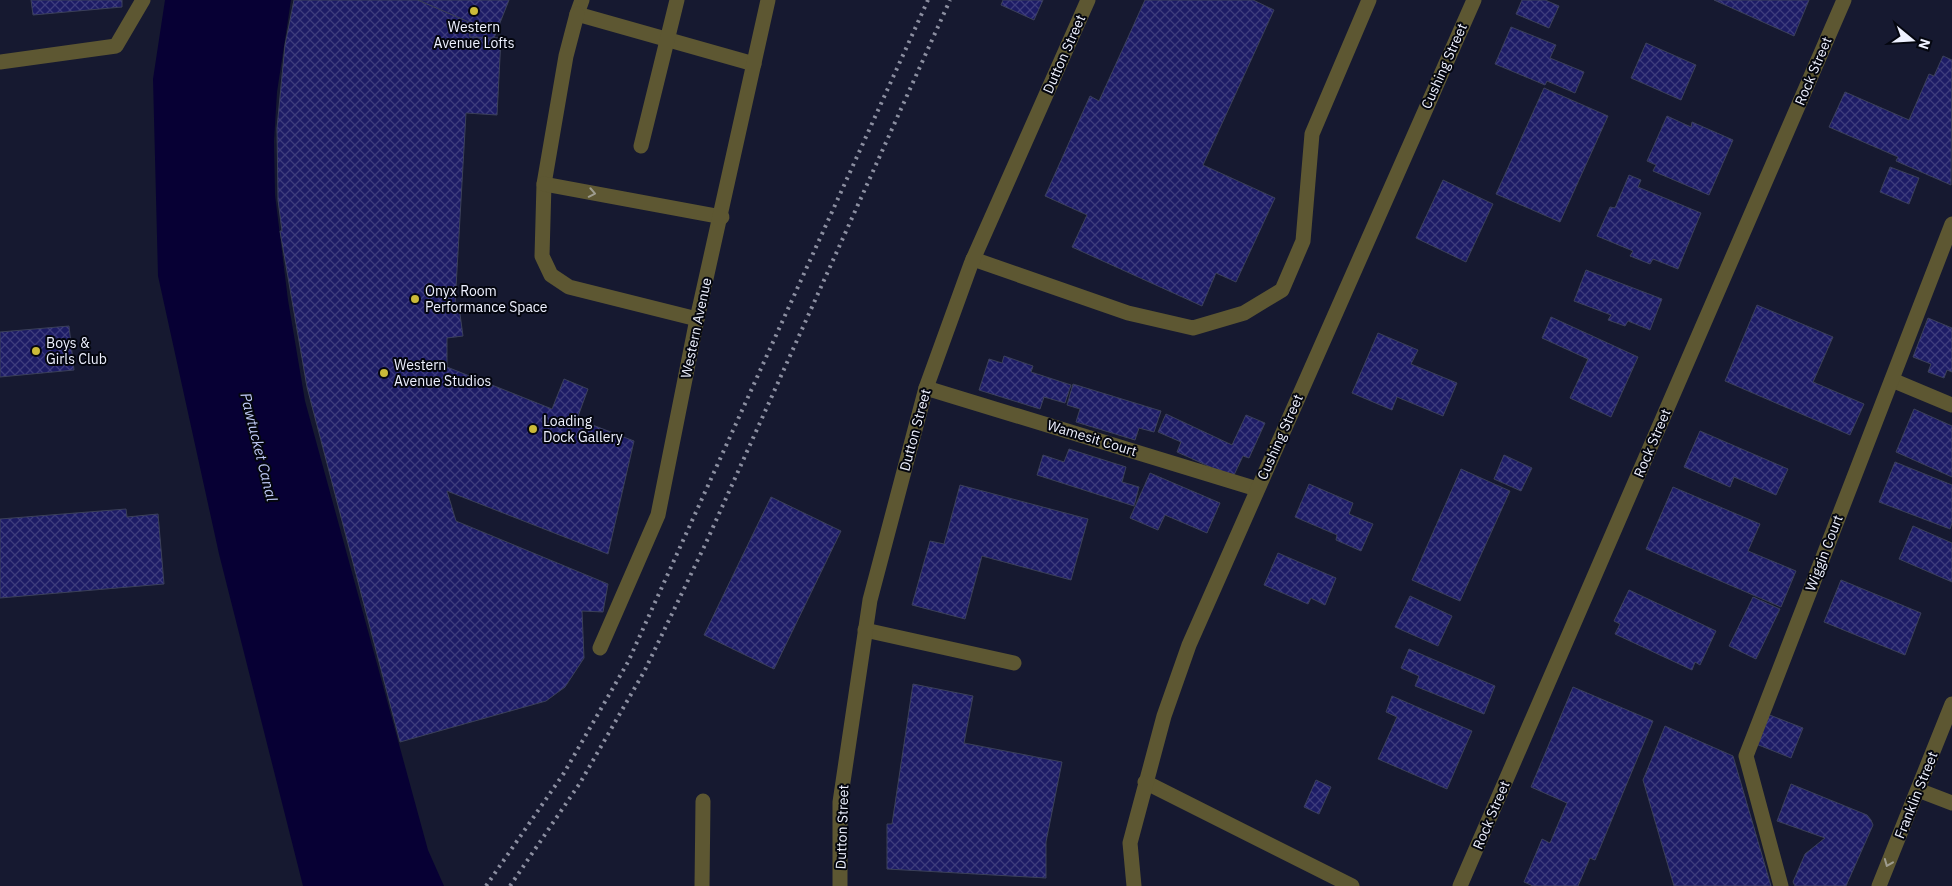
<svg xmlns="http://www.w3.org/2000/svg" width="1952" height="886" viewBox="0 0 1952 886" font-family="'IBM Plex Sans',sans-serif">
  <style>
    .water { fill: #070034 }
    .building { fill: url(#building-cross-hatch); stroke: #3b405a }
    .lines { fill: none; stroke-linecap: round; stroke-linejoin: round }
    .minor { stroke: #5d5732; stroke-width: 15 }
    .rail { stroke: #8c8fa1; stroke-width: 4; stroke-dasharray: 2.5 5; stroke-linecap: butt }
    .oneway { stroke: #9e9c8e }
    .poi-dot { fill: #cbba39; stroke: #04060f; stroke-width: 2 }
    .labels { text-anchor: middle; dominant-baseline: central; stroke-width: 4; stroke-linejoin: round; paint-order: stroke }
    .poi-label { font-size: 14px; fill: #eef1ff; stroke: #04060f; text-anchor: start }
    .street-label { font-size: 14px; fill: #eef1ff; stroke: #04060f }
    .water-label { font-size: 15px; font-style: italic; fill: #bec8f3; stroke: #04060f }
  </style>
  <defs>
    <pattern id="building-cross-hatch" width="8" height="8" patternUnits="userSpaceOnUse" patternTransform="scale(1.25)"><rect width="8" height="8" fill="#1d1c66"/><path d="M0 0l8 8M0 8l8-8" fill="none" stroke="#3e3d7d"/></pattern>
  </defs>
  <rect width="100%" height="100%" fill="#161930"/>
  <path class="water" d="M165,0H291L277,92L274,141L275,195L288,300L305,401L428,850L444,886H303L219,554L158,276L153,79Z"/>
  <g class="building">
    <path d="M31,0H122V7L33,15Z"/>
    <path d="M294,0H418L469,22L470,37L501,38L497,115L466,113L455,305L459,307L463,336L447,338V367L552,409L564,379L588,389L577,419L634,441L608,554L447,491L456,521L608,584L603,612L582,611L584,658L565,687L546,701L400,742L307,387L280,231H282L278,200L277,128L285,45Z"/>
    <path d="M418,0H509L494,38L470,37L469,22Z"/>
    <path d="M1003,0H1043L1034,20L1001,5Z"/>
    <path d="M1145,0H1253L1274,10L1203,165L1275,198L1236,282L1216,273L1202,306L1072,247L1087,215L1045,196L1090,96L1099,101Z"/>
    <path d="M1522,0H1545L1559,6L1549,28L1516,14Z"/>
    <path d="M1714,0H1809L1794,36Z"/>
    <path d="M1511,27L1556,45L1550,58L1584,72L1575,93L1547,81L1545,85L1495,64Z"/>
    <path d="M1646,43L1696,65L1681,100L1631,78Z"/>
    <path d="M1943,56L1952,60L1951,185L1896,161L1898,157L1829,127L1845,92L1909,120L1929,74L1934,76Z"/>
    <path d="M1544,88L1608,116L1560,222L1496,194Z"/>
    <path d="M1667,116L1691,127L1692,122L1733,140L1709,195L1653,171L1656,165L1647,161Z"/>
    <path d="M1890,167L1919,178L1909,204L1880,192Z"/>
    <path d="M1629,175L1641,180L1638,187L1701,213L1678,269L1653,259L1650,264L1630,256L1633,251L1597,236L1610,207L1615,208Z"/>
    <path d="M1443,180L1493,204L1466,262L1416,238Z"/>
    <path d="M1586,270L1662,299L1650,330L1628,321L1625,326L1608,320L1611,315L1574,301Z"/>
    <path d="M1757,305L1833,337L1813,382L1864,404L1850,435L1725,381Z"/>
    <path d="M1551,317L1638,357L1611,417L1570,398L1588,359L1542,338Z"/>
    <path d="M1928,318L1952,328V372L1947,370L1944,378L1928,372L1931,364L1913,357Z"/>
    <path d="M69,326L74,370L0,377V332Z"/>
    <path d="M1378,333L1418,350L1411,364L1457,383L1443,416L1397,397L1392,410L1352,393Z"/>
    <path d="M1004,356L1033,366L1031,372L1071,385L1065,403L1044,397L1040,409L979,390L989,359L1002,363Z"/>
    <path d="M1073,384L1161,411L1154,432L1139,428L1135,440L1076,422L1080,409L1067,405Z"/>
    <path d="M1914,409L1952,426V477L1896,452Z"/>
    <path d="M1166,414L1232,445L1246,415L1265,423L1249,458L1243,456L1233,477L1177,452L1181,442L1158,432Z"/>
    <path d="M1700,431L1788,469L1776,495L1734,477L1730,487L1684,467Z"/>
    <path d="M1069,449L1126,467L1122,482L1139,487L1134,506L1037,475L1043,455L1064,462Z"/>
    <path d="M1504,455L1532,468L1521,491L1494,479Z"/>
    <path d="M1895,462L1952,485V523L1950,529L1879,502Z"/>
    <path d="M1461,469L1510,491L1460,601L1412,580Z"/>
    <path d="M1150,473L1220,503L1207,533L1165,515L1158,530L1130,518Z"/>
    <path d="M1309,484L1353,503L1349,514L1373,524L1361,551L1336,540L1337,535L1295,517Z"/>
    <path d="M960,485L1088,519L1071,580L982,556L965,619L912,605L930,541L944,544Z"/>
    <path d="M1673,487L1760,524L1748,551L1796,571L1781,607L1646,549Z"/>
    <path d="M771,497L841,531L774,669L704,635Z"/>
    <path d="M126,509L127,517L158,514L164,584L0,598V519Z"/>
    <path d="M1913,526L1952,543V582L1899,559Z"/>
    <path d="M1278,553L1336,578L1325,605L1311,598L1308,604L1264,585Z"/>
    <path d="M1841,580L1921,613L1905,655L1824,622Z"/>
    <path d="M1629,590L1716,631L1700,665L1695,662L1692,670L1615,634L1620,624L1614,621Z"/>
    <path d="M1410,596L1452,616L1438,646L1395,627Z"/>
    <path d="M1753,597L1780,609L1756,659L1729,646Z"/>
    <path d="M1409,649L1495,686L1484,714L1415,686L1419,676L1401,668Z"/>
    <path d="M913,684L973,696L964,743L1062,762L1046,842V878L887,869V824H892Z"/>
    <path d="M1573,687L1653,721L1595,860L1590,858L1578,886H1533L1524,882L1542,839L1550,843L1567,803L1531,787Z"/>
    <path d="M1392,696L1472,731L1447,789L1378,759L1397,717L1386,712Z"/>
    <path d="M1767,714L1803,728L1791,758L1756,744Z"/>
    <path d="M1665,726L1733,756L1771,886H1674L1643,780Z"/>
    <path d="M1316,780L1331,787L1319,814L1304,807Z"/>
    <path d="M1791,784L1867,815L1871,820L1873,825L1846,886H1795L1793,882L1805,854L1825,838L1777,821Z"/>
  </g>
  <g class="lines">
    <g class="minor">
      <path d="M582,0L577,14L754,64"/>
      <path d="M577,14L566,56L544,184L542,256L551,275L569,287L697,319"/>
      <path d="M0,62L116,46L143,0"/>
      <path d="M641,146L677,0"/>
      <path d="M544,184L722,217"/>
      <path d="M973,259L1128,313L1193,328L1244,313L1282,290L1303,241L1312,134L1369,0"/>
      <path d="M1892,380L1952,405"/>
      <path d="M926,388L1257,489"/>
      <path d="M865,630L1014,663"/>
      <path d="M600,648L658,515L697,319L768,0"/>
      <path d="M1145,782L1352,886"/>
      <path d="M1918,790L1952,803"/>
      <path d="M702,886L703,801"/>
      <path d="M840,886V802L870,600L926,388L971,264L1088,0"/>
      <path d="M1134,886L1130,843L1164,716L1189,645L1474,0"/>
      <path d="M1460,886L1844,0"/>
      <path d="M1781,886L1746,756L1952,224"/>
      <path d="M1879,886L1952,704"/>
    </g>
    <g class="rail">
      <path d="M486,886L564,773L628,662L928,0"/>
      <path d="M510,886L580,783L645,670L705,545L950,0"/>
    </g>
  </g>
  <defs><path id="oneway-chevron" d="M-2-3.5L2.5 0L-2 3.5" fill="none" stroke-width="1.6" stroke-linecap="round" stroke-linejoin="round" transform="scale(1.25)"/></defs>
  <g class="oneway">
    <use href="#oneway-chevron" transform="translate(592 193) rotate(11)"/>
    <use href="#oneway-chevron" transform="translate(1888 863) rotate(112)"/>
  </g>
  <g class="poi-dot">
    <circle cx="474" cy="11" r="5"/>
    <circle cx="415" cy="299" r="5"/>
    <circle cx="36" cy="351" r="5"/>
    <circle cx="384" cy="373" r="5"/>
    <circle cx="533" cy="429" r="5"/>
  </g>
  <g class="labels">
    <g class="poi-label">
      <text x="474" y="27" text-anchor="middle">Western<tspan x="474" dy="16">Avenue Lofts</tspan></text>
      <text x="425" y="291">Onyx Room<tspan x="425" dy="16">Performance Space</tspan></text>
      <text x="46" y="343">Boys &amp;<tspan x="46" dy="16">Girls Club</tspan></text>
      <text x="394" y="365">Western<tspan x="394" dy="16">Avenue Studios</tspan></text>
      <text x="543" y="421">Loading<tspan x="543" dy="16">Dock Gallery</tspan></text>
    </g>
    <g class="street-label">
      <text transform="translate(1064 54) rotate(-66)">Dutton Street</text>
      <text transform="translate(1444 66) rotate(-66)">Cushing Street</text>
      <text transform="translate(1813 71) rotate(-67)">Rock Street</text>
      <text transform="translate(696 328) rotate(-78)">Western Avenue</text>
      <text transform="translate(915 430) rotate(-75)">Dutton Street</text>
      <text transform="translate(1280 437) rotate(-66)">Cushing Street</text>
      <text transform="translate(1092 438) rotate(17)">Wamesit Court</text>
      <text transform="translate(1652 443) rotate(-67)">Rock Street</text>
      <text transform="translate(1824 553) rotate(-69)">Wiggin Court</text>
      <text transform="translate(1916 795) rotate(-68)">Franklin Street</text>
      <text transform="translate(1491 815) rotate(-67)">Rock Street</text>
      <text transform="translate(842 827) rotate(-88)">Dutton Street</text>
    </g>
    <g class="water-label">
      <text transform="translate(259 447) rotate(76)">Pawtucket Canal</text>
    </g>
  </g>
  <g transform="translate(1912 40) rotate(108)" stroke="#04060f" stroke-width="4" paint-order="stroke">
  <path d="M0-4L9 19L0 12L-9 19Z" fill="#eef1ff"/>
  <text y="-8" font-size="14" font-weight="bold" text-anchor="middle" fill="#eef1ff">N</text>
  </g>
</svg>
